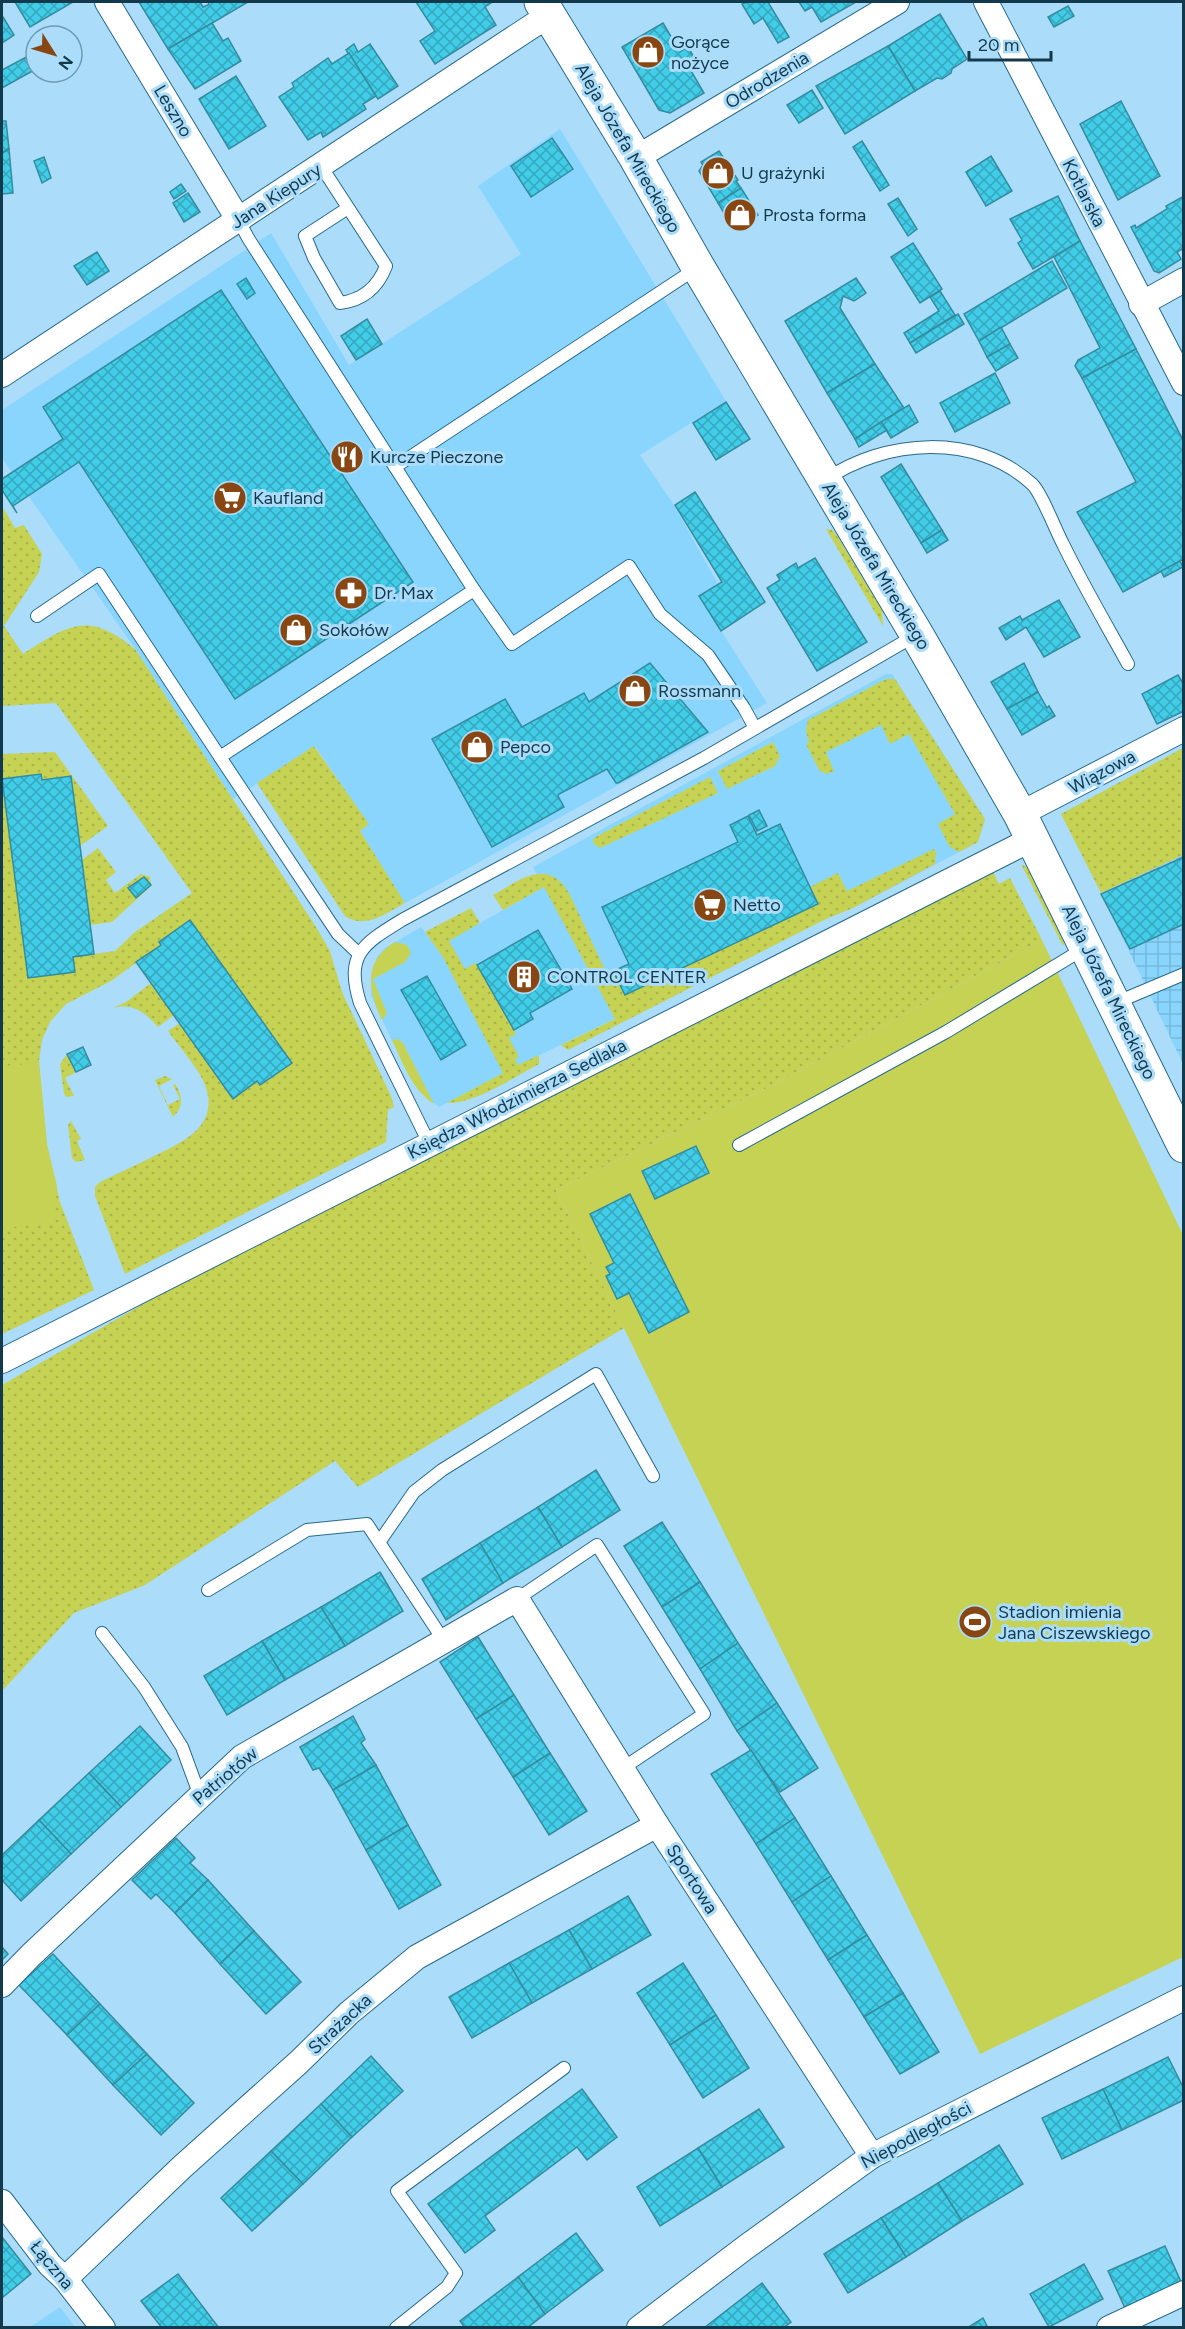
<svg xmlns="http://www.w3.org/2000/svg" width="1185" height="2329" viewBox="0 0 1185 2329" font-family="Figtree,sans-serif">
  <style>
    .built { fill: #8ad5fe }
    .industrial { fill: url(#industrial-grid) }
    .grass { fill: url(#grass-dots) }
    .garden { fill: #c6d253 }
    .building { fill: url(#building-cross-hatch); stroke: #348c9f; stroke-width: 1.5 }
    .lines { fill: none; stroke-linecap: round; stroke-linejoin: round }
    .lane-casing { stroke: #276b8d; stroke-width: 14 }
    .street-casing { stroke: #276b8d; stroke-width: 26 }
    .secondary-casing { stroke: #276b8d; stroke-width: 35 }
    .lane { stroke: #fff; stroke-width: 12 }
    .street { stroke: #fff; stroke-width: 24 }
    .secondary { stroke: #fff; stroke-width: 33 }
    .labels { text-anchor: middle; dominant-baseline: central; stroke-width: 6; stroke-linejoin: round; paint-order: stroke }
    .poi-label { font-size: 18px; fill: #13394c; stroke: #abdcf9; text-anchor: start }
    .street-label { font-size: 18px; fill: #13394c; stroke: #abdcf9 }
  </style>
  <defs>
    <pattern id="industrial-grid" width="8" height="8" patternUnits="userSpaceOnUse" patternTransform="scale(1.5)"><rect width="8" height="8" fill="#8ad5fe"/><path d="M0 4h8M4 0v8" fill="none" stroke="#76b8db"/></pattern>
    <pattern id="grass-dots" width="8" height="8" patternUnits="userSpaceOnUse" patternTransform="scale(1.5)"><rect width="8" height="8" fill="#c6d253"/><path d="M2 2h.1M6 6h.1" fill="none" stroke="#a9b54a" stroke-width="1.8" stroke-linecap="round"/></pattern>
    <pattern id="building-cross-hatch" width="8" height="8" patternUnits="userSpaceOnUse" patternTransform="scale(1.5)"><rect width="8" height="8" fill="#41cce8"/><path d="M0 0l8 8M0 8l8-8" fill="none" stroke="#35a7be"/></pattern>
  </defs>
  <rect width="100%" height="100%" fill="#abdcf9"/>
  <g class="built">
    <path d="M560,129L726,401L640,455L674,505L718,584L699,596L767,703L405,903L359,830L368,824L315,746L233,799L127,637L2,458V410L271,233L349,365L521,254L478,186Z"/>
    <path d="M886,674H892L985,819L978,842L853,908L840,912L614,1019L519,1065L439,1107L420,1092L393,1043L371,995L372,974L377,957L385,948L421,927L436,947L448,941L544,887L533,867Z"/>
    <path d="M60,2307L75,2327H30Z"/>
  </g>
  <path class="industrial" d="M1183,855V1064L1101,893Z"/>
  <g class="grass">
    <path d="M2,506L15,528L24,525L42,554L39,572L4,626L23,654C70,624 88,611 135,649L316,927L330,951L342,992L391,1096L394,1107L388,1110L386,1142L125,1274L95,1196V1187L100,1182C117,1174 134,1166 150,1158C180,1143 221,1128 205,1085C199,1068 179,1047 168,1031L180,1023L233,1098L257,1081L260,1085L292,1063L190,920L159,942L161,945L111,981L66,1004L50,1022L42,1040L39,1061L47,1145L60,1202L94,1290L2,1334V754L55,752L108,826L80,846L71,776L42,780L41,774L28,978L75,972L73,957L115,951L135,932L192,893L56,703L2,706Z"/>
    <path d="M826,529L832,530L836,534L882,610L883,626Z"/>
    <path d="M886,679H895L985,819L978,842L959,852L949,846L938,824L955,814L909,734L890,744L881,725L826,752L834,771L826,774L819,770L806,744L809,743L806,731L808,720Z"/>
    <path d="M773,742L780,756L775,766L727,789L718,771Z"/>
    <path d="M314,746L369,824L360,831L405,903C386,913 365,930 345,916L257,783Z"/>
    <path d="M1183,748V855L1101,893L1061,814Z"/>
    <path d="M710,777L718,793L600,848L593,843V839L599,835Z"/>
    <path d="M98,848L116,872L106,880L115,893L141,874L150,877L151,886L112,922L90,925L82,860Z"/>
    <path d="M934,849L936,852L935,864L853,908L826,919L568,1050L561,1045L615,1019L544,887L503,910L493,895C520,880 549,856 570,895L607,974L613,971L625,995L817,904L810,887L838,873L847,891Z"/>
    <path d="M1021,864L1029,868L1065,940L1063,946Z"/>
    <path d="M993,872L999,884L1010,878L1042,940L771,1086L556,1190L624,1328L358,1487L335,1461L145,1585L74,1613L2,1691V1385L164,1292L283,1231Z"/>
    <path d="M471,908L480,923L449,941L465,969L475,963L477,965L516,1034L509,1038L519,1057L515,1059L518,1065L539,1055V1064C514,1077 475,1104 447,1103L503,1073L443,957L425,932Z"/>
    <path d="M151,983L174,1015L158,1027C145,1012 133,1003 113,1008L126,1002Z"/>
    <path d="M67,1054L76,1072L65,1078L74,1096L66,1097L64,1093L60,1064Z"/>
    <path d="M165,1076L172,1079L159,1086L168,1105L180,1099L173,1085L175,1084C183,1096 184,1107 173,1117L155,1080Z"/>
    <path d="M71,1121L81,1139L77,1141L85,1160L76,1162L72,1158L68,1125Z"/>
  </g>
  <g class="garden">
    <path d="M1042,940L1183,1235V1957L980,2054L556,1190L771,1086Z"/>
    <path d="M395,942L407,945L411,953L405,962L373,979L387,1013L382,1020C368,991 363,961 395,942Z"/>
    <path d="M398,1039L403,1043L434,1104C412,1090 403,1063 392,1040Z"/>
    <path d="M39,1063L47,1145L57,1186L54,1223L2,1228V1066Z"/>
  </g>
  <g class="building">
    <path d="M15,2H73L30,27Z"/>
    <path d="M139,2H200L203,7L208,5L209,2H248L168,49Z"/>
    <path d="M416,2H490L491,3L485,7L496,25L435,64L420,41L435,31Z"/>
    <path d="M747,2H768L789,37L778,43L763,18L754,24L742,4Z"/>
    <path d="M799,2H856L821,22L812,7L805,11Z"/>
    <path d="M1068,6L1074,16L1054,27L1048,17Z"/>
    <path d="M940,14L967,59L952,69L951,73L942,79L937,78L915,91L888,46Z"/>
    <path d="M3,17L14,35L2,43V18Z"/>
    <path d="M212,23L223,41L228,38L241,61L195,89L168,49Z"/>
    <path d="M663,23L673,40L679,37L682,42L677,44L681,51L688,47L695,59L687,64L704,93L670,113L659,110L622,47Z"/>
    <path d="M354,44L358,52L370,44L398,86L378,99L346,50Z"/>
    <path d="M888,46L915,91L845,134L816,86Z"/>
    <path d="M34,53L36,69L2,88V70Z"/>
    <path d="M349,53L376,96L363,104L366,109L323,137L321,132L308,140L279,97L294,87L292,83L328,58L332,64Z"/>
    <path d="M236,76L266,126L229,149L199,99Z"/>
    <path d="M812,90L823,108L799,123L787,105Z"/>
    <path d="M1121,101L1160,176L1118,200L1080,124Z"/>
    <path d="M2,121H6L9,149L2,153Z"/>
    <path d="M552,138L573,169L531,197L511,166Z"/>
    <path d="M862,141L889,185L880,191L853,147Z"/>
    <path d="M9,149L13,193L2,194V153Z"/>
    <path d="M719,151L738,180L736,181L741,188L718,203L699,171L703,165L701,162Z"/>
    <path d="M991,156L1012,191L986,206L966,172Z"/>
    <path d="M44,157L51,178L42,183L34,161Z"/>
    <path d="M181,184L186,191L174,199L170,192Z"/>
    <path d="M741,188L758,215L734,230L718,203Z"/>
    <path d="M188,193L200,212L184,222L173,203Z"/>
    <path d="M1058,196L1080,241L1033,269L1018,243L1022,240L1010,219Z"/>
    <path d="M1184,196V252L1182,249L1177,252L1181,259L1159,273L1154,271L1131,227L1135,225L1136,228L1167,209L1166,206Z"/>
    <path d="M898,198L917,229L908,236L888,204Z"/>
    <path d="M1080,241L1136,349L1082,378L1075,366L1078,360L1100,348L1054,257Z"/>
    <path d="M913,243L942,289L920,303L891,257Z"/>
    <path d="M97,252L109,271L87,285L74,266Z"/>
    <path d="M1052,261L1067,288L979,341L964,314Z"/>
    <path d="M246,278L255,293L247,299L237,284Z"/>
    <path d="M856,278L866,293L854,301L843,296L840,308L875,364L827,393L785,321Z"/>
    <path d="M221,290L413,582L235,699L79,462L13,506L17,513L2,490V479L63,439L43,407Z"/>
    <path d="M940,291L955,315L910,343L904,333L939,311L930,297Z"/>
    <path d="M958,314L964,324L916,353L910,343Z"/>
    <path d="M367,319L382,344L356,360L341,336Z"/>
    <path d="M1001,327L1010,344L987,357L979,341Z"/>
    <path d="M1010,344L1018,358L996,371L987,357Z"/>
    <path d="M1136,349L1184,442V559L1123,592L1077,512L1136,482L1082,378Z"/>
    <path d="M875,364L904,408L855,439L827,393Z"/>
    <path d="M995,373L1010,403L955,432L940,403Z"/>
    <path d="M726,402L750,439L716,460L693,423Z"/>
    <path d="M909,405L918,422L891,438L881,422Z"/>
    <path d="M881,422L887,430L859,447L855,439Z"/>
    <path d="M901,464L942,530L921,543L881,477Z"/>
    <path d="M695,492L765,602L721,631L699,596L722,582L675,505Z"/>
    <path d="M942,530L948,540L927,553L921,543Z"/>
    <path d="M815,558L867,642L817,671L767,588L780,580L777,575L796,563L798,568Z"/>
    <path d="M1180,561L1183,567L1164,577L1161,571Z"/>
    <path d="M1059,600L1080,637L1044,657L1026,627L1006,640L999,628L1020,616L1022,620Z"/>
    <path d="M650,663L708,732L618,783H616L607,769L559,794L558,796L564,807L492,847L432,739L505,699L522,727L584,693L589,702Z"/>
    <path d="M1024,663L1038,692L1007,709L991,682Z"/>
    <path d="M1178,675L1184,685V711L1157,724L1142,694Z"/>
    <path d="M1038,692L1047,708L1049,706L1055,716L1022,735L1007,709Z"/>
    <path d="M41,774L42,780L71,776L94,954L73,957L75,972L28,978L2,779Z"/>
    <path d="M759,810L767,826L757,831L749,815Z"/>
    <path d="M748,816L757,835L780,824L818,904L625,995L613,971L629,964L602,907L738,842L730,825Z"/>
    <path d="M1184,857V924L1130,949L1101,894Z"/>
    <path d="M144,877L151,885L136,898L128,888Z"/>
    <path d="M190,920L292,1063L260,1085L257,1081L233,1099L136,962L161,945L159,942Z"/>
    <path d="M538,930L572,989L530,1013L533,1019L514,1030L477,965Z"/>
    <path d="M427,976L466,1045L441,1060L401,990Z"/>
    <path d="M83,1047L91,1065L76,1072L67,1054Z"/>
    <path d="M696,1146L709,1173L655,1199L642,1171Z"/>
    <path d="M630,1194L689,1312L649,1333L629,1293L617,1299L606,1276L610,1274L606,1267L614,1263L590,1214Z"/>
    <path d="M596,1470L620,1510L562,1547L538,1507Z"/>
    <path d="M538,1507L562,1547L503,1583L480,1543Z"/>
    <path d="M662,1522L700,1582L662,1607L624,1546Z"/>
    <path d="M480,1543L503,1583L446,1620L422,1579Z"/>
    <path d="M380,1572L403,1611L345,1646L321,1607Z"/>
    <path d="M700,1582L738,1643L700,1669L662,1607Z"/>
    <path d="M321,1607L345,1646L285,1680L262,1641Z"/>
    <path d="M478,1637L514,1695L476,1719L440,1662Z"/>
    <path d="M262,1641L285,1680L227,1715L204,1676Z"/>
    <path d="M738,1643L777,1703L737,1731L700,1669Z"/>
    <path d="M514,1695L550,1753L513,1777L476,1719Z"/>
    <path d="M777,1703L818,1768L780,1792L737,1731Z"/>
    <path d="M353,1716L365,1739L361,1743L376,1765L333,1790L319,1768L313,1770L300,1747Z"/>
    <path d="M140,1726L171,1760L121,1807L89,1773Z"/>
    <path d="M751,1750L795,1818L756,1844L711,1774Z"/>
    <path d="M550,1753L587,1811L549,1835L513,1777Z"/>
    <path d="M376,1765L408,1825L366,1850L333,1790Z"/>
    <path d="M89,1773L121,1807L71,1854L39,1820Z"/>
    <path d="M795,1818L831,1876L792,1902L756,1844Z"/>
    <path d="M39,1820L71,1854L21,1901L2,1880V1855Z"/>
    <path d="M408,1825L441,1885L399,1909L366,1850Z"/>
    <path d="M176,1838L195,1858L190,1863L208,1880L175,1913L156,1894L151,1899L132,1880Z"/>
    <path d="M831,1876L867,1935L828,1960L792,1902Z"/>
    <path d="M208,1880L254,1931L220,1964L175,1913Z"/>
    <path d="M628,1896L651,1935L592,1969L569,1930Z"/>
    <path d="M569,1930L592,1969L532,2003L509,1963Z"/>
    <path d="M254,1931L301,1982L266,2014L220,1964Z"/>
    <path d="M867,1935L903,1993L864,2017L828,1960Z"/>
    <path d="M2,1947L8,1954L2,1960Z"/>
    <path d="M53,1954L100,2004L67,2035L19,1985Z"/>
    <path d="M509,1963L532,2003L472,2038L449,1997Z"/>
    <path d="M683,1963L716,2015L670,2045L637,1993Z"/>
    <path d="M903,1993L939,2052L900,2074L864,2017Z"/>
    <path d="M100,2004L147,2054L113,2085L67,2035Z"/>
    <path d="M716,2015L749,2068L703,2098L670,2045Z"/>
    <path d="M147,2054L194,2103L161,2135L113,2085Z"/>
    <path d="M371,2056L403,2091L352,2137L321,2104Z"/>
    <path d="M1168,2057L1184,2089V2100L1122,2130L1103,2089Z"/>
    <path d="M582,2089L617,2137L587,2160L577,2147L485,2216L495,2230L465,2253L428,2204Z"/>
    <path d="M1103,2089L1122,2130L1062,2159L1042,2118Z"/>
    <path d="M321,2104L352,2137L303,2184L271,2151Z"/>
    <path d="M759,2109L784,2147L722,2187L698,2148Z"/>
    <path d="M999,2145L1023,2184L962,2221L938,2183Z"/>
    <path d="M698,2148L722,2187L660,2226L637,2187Z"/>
    <path d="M271,2151L303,2184L252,2231L221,2198Z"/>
    <path d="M938,2183L962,2221L906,2257L881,2218Z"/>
    <path d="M881,2218L906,2257L848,2293L824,2254Z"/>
    <path d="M576,2233L603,2270L545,2314L518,2277Z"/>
    <path d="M2,2237L31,2274L2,2298Z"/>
    <path d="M1165,2246L1181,2282L1125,2308L1108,2271Z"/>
    <path d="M1084,2264L1103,2299L1049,2327L1030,2294Z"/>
    <path d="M178,2274L219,2328H162L141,2301Z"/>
    <path d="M518,2277L545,2314L527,2328H465L460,2321Z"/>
    <path d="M762,2283L791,2322L783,2328H704Z"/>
    <path d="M983,2318L988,2328H967Z"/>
  </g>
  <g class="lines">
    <g class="lane-casing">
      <g id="lane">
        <path d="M321,166L386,266C378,287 364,300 340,303L314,258L305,236L348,208"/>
        <path d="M239,221L248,238L474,590L220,757L338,934L359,954"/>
        <path d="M395,467L697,268"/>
        <path d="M825,480C885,439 975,432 1032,484C1041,492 1056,531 1063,544C1083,585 1106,624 1128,664"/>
        <path d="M474,590L512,644L629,566L660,614L708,655L744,708L755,728"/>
        <path d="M37,616L99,574L220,757"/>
        <path d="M1115,1003L1184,974"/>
        <path d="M429,1143L360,1003C345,954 363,944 402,920L704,758L916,635"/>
        <path d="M739,1145L946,1032L1085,948"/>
        <path d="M380,1541L414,1492L442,1470L596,1374L653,1476"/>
        <path d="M208,1590L307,1530L367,1524L444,1641"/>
        <path d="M517,1599L597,1545L704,1714L623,1768"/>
        <path d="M102,1633L144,1687L182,1747L200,1796"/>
        <path d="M396,2328L447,2287L456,2273L397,2191L564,2068"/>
      </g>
    </g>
    <g class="street-casing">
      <g id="street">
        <path d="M107,2L239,221"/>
        <path d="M986,2L1184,383"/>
        <path d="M636,158L897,2"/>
        <path d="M1141,304L1184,280"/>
        <path d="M2,375L549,15"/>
        <path d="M1020,814L1184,729"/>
        <path d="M2,1361L1034,838"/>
        <path d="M2,1985L31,1955L242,1757L517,1599L657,1825L872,2156"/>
        <path d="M2,2202L50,2265L65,2279L103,2328"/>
        <path d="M65,2279L182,2167L299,2062L349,2013L417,1957L657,1825"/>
        <path d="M639,2328L746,2247L872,2156L1184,1998"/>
        <path d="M1109,2328L1184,2293"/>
      </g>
    </g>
    <g class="secondary-casing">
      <path id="secondary" d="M541,2L636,158L698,267L917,635L1020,814L1184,1146"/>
    </g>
    <use href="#lane" class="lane"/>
    <use href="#street" class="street"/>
    <use href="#secondary" class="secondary"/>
  </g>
  <defs>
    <g id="shop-disc" transform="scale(1.725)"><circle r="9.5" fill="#884712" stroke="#abdcf9"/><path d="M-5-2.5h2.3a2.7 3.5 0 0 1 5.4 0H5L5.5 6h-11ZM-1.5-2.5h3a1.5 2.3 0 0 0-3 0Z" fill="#fff"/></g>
    <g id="restaurant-disc" transform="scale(1.725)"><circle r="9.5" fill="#884712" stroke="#abdcf9"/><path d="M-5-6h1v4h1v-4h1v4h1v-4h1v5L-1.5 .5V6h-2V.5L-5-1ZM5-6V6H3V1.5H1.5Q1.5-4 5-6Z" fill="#fff"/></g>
    <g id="supermarket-disc" transform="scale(1.725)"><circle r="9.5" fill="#884712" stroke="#abdcf9"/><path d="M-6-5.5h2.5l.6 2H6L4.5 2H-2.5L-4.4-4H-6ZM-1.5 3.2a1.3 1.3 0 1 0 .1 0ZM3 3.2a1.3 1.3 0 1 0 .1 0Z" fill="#fff"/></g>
    <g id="pharmacy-disc" transform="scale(1.725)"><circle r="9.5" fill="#884712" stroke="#abdcf9"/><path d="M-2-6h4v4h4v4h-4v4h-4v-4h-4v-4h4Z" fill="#fff"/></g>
    <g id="building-disc" transform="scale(1.725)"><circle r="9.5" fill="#884712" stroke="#abdcf9"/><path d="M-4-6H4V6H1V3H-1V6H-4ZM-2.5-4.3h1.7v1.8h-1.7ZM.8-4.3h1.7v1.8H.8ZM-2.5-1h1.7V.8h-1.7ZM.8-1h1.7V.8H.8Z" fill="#fff"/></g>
    <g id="stadium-disc" transform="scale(1.725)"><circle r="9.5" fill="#884712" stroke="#abdcf9"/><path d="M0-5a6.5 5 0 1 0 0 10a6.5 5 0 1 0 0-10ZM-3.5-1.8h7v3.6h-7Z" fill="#fff"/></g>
  </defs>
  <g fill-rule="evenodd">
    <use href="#shop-disc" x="648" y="52"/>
    <use href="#shop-disc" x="718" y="173"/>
    <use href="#shop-disc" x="740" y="215"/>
    <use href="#restaurant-disc" x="347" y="457"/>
    <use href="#supermarket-disc" x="230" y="498"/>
    <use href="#pharmacy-disc" x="351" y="593"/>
    <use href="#shop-disc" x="296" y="630"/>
    <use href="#shop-disc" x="635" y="691"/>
    <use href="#shop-disc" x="477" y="747"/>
    <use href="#supermarket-disc" x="710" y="905"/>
    <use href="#building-disc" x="524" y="977"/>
    <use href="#stadium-disc" x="975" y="1622"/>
  </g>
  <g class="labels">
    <g class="poi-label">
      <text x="671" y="42">Gorące<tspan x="671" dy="21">nożyce</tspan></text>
      <text x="741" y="173">U grażynki</text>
      <text x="763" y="215">Prosta forma</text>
      <text x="370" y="457">Kurcze Pieczone</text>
      <text x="253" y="498">Kaufland</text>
      <text x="374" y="593">Dr. Max</text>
      <text x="319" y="630">Sokołów</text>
      <text x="658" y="691">Rossmann</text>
      <text x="500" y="747">Pepco</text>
      <text x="733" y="905">Netto</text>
      <text x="547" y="977">CONTROL CENTER</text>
      <text x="998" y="1612">Stadion imienia<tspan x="998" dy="21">Jana Ciszewskiego</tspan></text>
    </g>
    <g class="street-label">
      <text transform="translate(767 80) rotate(-31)">Odrodzenia</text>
      <text transform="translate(173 111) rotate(59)">Leszno</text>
      <text transform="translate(628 148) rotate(60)">Aleja Józefa Mireckiego</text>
      <text transform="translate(1084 193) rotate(63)">Kotlarska</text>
      <text transform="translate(276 196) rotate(-33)">Jana Kiepury</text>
      <text transform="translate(876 566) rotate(59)">Aleja Józefa Mireckiego</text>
      <text transform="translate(1102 772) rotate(-28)">Wiązowa</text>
      <text transform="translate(1109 992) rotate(64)">Aleja Józefa Mireckiego</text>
      <text transform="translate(517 1099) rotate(-27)">Księdza Włodzimierza Sedlaka</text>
      <text transform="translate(225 1776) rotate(-40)">Patriotów</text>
      <text transform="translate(692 1879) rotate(57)">Sportowa</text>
      <text transform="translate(340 2024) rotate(-43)">Strażacka</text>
      <text transform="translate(916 2135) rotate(-28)">Niepodległości</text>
      <text transform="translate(52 2265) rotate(50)">Łączna</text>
    </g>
  </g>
  <rect width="1185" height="2329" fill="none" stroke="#13394c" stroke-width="6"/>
  <g transform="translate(54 54) rotate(127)"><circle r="28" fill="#abdcf9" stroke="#6e9bb4" stroke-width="1.5"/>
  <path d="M0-4.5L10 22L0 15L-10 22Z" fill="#884712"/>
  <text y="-9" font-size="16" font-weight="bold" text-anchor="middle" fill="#13394c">N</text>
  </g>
  <path d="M969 51v9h82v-9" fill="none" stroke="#13394c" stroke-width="3"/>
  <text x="978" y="51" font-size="18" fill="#13394c" stroke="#abdcf9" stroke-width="4.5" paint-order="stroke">20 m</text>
</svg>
